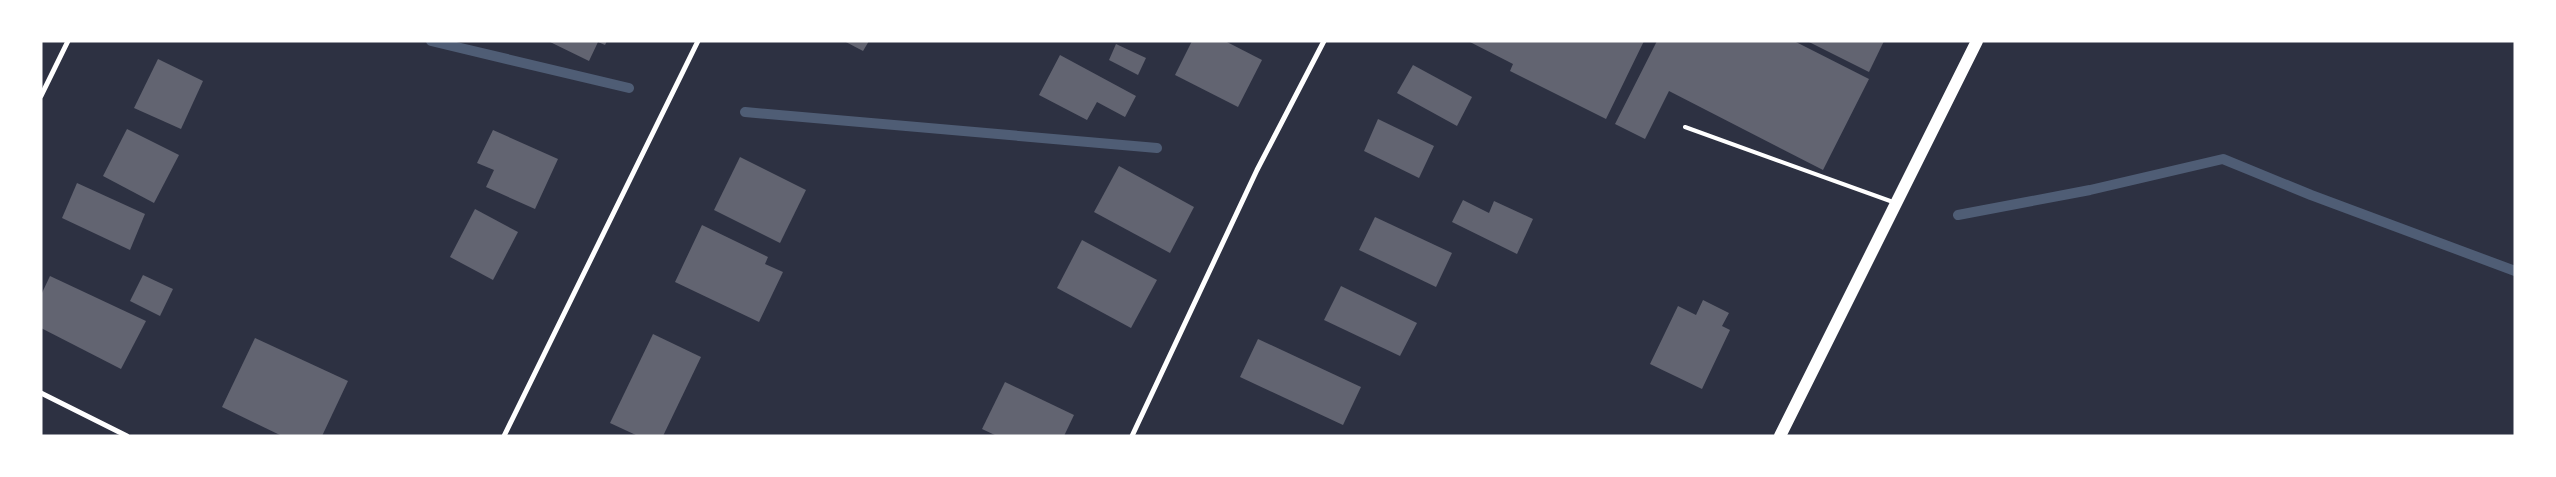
<svg xmlns="http://www.w3.org/2000/svg" width="2556" height="477" viewBox="0 0 2556 477" font-family="'Noto Serif',serif">
  <style>
    .lines { fill: none; stroke-linecap: round; stroke-linejoin: round }
    .stream { stroke: #4f5d75; stroke-width: 10 }
    .building { fill: #626471 }
    .service { stroke: #fff; stroke-width: 4 }
    .minor { stroke: #fff; stroke-width: 5 }
    .primary { stroke: #fff; stroke-width: 12 }
  </style>
  <rect width="100%" height="100%" fill="#2d3142"/>
  <g class="lines">
    <g class="stream">
      <path d="M431,41L629,88"/>
      <path d="M745,112L1157,148"/>
      <path d="M1958,215L2090,190L2223,159L2311,195L2515,271"/>
    </g>
  </g>
  <g class="building">
    <path d="M548,41H607L605,45L598,42L589,61Z"/>
    <path d="M844,41H869L863,51Z"/>
    <path d="M1192,41H1225L1262,60L1238,107L1175,75Z"/>
    <path d="M1468,41H1644L1606,119L1510,71L1513,64Z"/>
    <path d="M1657,41H1794L1869,79L1823,170L1669,91L1645,139L1615,124Z"/>
    <path d="M1807,41H1884L1869,72Z"/>
    <path d="M1116,44L1146,58L1138,75L1109,60Z"/>
    <path d="M1060,55L1136,96L1125,117L1097,102L1087,120L1039,95Z"/>
    <path d="M158,59L203,81L181,129L134,108Z"/>
    <path d="M1413,65L1472,97L1457,126L1397,93Z"/>
    <path d="M1378,119L1434,146L1419,178L1364,151Z"/>
    <path d="M127,129L179,155L154,203L103,176Z"/>
    <path d="M493,130L558,159L535,209L486,187L494,170L477,163Z"/>
    <path d="M740,157L806,190L780,243L714,210Z"/>
    <path d="M1119,166L1194,207L1170,253L1094,212Z"/>
    <path d="M77,183L145,214L130,250L62,218Z"/>
    <path d="M1463,200L1489,213L1494,201L1533,219L1517,254L1452,222Z"/>
    <path d="M475,209L518,232L493,280L450,257Z"/>
    <path d="M1375,217L1452,253L1436,287L1359,250Z"/>
    <path d="M702,225L768,257L765,264L783,272L759,322L675,282Z"/>
    <path d="M1082,240L1157,280L1131,328L1057,288Z"/>
    <path d="M143,275L173,289L160,316L130,301Z"/>
    <path d="M50,276L146,321L121,369L41,328V295Z"/>
    <path d="M1341,286L1417,323L1400,356L1324,320Z"/>
    <path d="M1703,300L1729,313L1722,326L1730,330L1702,389L1650,364L1678,306L1696,315Z"/>
    <path d="M653,334L701,357L663,436H638L610,423Z"/>
    <path d="M255,338L348,381L322,436H282L222,407Z"/>
    <path d="M1258,339L1361,387L1343,425L1240,377Z"/>
    <path d="M1005,382L1074,415L1064,436H997L982,429Z"/>
  </g>
  <g class="lines">
    <path class="service" d="M1685,127L1893,202"/>
    <g class="minor">
      <path d="M41,96L68,41"/>
      <path d="M41,393L127,436"/>
      <path d="M504,436L698,41"/>
      <path d="M1132,436L1257,170L1324,41"/>
    </g>
    <path class="primary" d="M1780,436L1977,41"/>
  </g>
  <rect width="2556" height="477" fill="none" stroke="#ffffff" stroke-width="85"/>
</svg>
